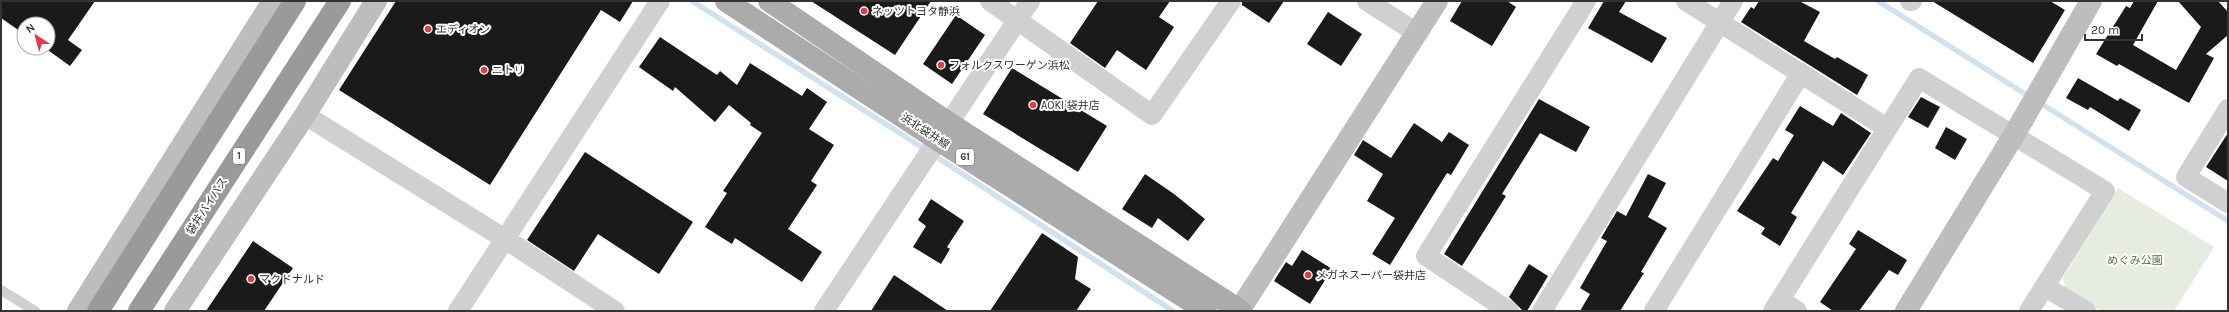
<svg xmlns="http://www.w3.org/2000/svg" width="2229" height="312" viewBox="0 0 2229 312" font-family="Karla,'Noto Sans JP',sans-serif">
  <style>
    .green { fill: #e6ecdf }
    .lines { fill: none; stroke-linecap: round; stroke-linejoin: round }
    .stream { stroke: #cfe2ee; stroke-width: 5.5 }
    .building { fill: #1a1a1a }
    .lane { stroke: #d0d0d0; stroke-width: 10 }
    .street { stroke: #d0d0d0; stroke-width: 20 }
    .secondary { stroke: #bdbdbd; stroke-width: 22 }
    .primary { stroke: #ababab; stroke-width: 22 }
    .highway { stroke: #9a9a9a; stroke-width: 22 }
    .poi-dot { fill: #e63946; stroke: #fff; stroke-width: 1.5 }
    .labels { text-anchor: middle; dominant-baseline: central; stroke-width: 4; stroke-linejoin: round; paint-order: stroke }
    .shield { fill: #fff; stroke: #707070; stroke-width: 1 }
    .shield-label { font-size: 10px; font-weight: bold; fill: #333 }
    .poi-label { font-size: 11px; fill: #333; stroke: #fff; text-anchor: start }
    .street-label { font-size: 11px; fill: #333; stroke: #fff }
    .park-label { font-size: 11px; fill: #56703f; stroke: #fff }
  </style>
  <rect width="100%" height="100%" fill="#fff"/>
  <path class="green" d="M2118,188L2214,247L2174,311H2101L2065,289L2063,278Z"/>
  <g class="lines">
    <g class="stream">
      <path d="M692,1L906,137L1173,311"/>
      <path d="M1878,1L2030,97"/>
      <path d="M2037,101L2228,221"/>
    </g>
  </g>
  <g class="building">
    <path d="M1,1H95L68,40L82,50L70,66L45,48H48V24H24V34L1,18Z"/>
    <path d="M396,1H633L620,22L601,10L490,185L339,90Z"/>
    <path d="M811,1H931L895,55Z"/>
    <path d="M1098,1H1170L1159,17L1174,27L1146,70L1117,50L1105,68L1070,43Z"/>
    <path d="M1242,1H1284L1269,23L1242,5Z"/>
    <path d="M1462,1H1507L1516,7L1492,46L1450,21Z"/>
    <path d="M1604,1H1626L1619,12L1667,38L1652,63L1588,28Z"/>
    <path d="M1759,1H1799L1820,12L1804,41L1835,59L1837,57L1868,75L1857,95L1741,22L1751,7L1754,9Z"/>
    <path d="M1932,1H2050L2065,10L2033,63Z"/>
    <path d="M2134,1H2158L2133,45L2176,70L2201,27L2178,1H2218L2228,12V35L2206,54L2214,58L2189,103L2119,64L2117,66L2096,54L2126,6L2130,8Z"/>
    <path d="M1328,12L1362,34L1341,66L1307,44Z"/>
    <path d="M956,15L985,35L952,84L923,64Z"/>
    <path d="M660,37L717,75L720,71L737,85L750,63L802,96L807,88L827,102L809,129L834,145L811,181L817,185L788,229L822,252L802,282L735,238L732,244L705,227L727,193L723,191L762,133L750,125L751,123L729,105L715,122L675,87L673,91L639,67Z"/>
    <path d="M1012,68L1107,126L1078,172L983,114Z"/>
    <path d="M2078,78L2118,101L2120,98L2141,110L2129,131L2090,107L2088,110L2066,98Z"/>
    <path d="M1921,97L1940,107L1928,128L1908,117Z"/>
    <path d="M1539,99L1590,127L1576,152L1540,133L1502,194L1506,196L1462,266L1444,254Z"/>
    <path d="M1800,106L1833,126L1841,113L1871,133L1843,175L1823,161L1791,213L1797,217L1780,246L1761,234L1765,228L1737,211L1773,158L1778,161L1794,135L1785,130Z"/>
    <path d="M1414,123L1442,142L1449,132L1469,145L1451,175L1447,173L1390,265L1372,254L1395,218L1367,201L1383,174L1354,155L1363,140L1391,158Z"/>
    <path d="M1946,127L1967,139L1955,160L1935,148Z"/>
    <path d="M2228,133V181L2206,167Z"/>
    <path d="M585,152L693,222L659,274L598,234L574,271L527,240Z"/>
    <path d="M1145,174L1174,194L1205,219L1188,241L1158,218L1152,228L1122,209Z"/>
    <path d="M1648,174L1666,183L1648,217L1667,228L1641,272L1644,273L1620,311H1580L1590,294L1580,288L1607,241L1601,238L1617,211L1626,216Z"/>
    <path d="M931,199L964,221L947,247L950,249L941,264L913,247L926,226L918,220Z"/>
    <path d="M1858,230L1907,260L1898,275L1889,270L1859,311H1833L1820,302L1856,249L1849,244Z"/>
    <path d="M1042,233L1078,257L1075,279L1091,289L1076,311H990Z"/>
    <path d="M253,241L293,268L264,311H206Z"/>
    <path d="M1302,250L1332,269L1310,304L1274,281L1286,262L1292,266Z"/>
    <path d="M1529,264L1548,276L1527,311H1523L1509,297Z"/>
    <path d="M894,275L948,311H871Z"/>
  </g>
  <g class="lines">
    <path class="lane" d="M1,290L35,311"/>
    <g class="street">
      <path d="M990,1L1152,115L1231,1"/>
      <path d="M1367,1L1417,33"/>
      <path d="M1686,1L1887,128"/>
      <path d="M1910,1H1912"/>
      <path d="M2228,109L2186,177L2228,203"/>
      <path d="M305,115L505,239L615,311"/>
      <path d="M2045,287L2086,311"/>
      <path d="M1780,300L1797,311"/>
      <path d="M458,311L660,1"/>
      <path d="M824,311L1030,1"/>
      <path d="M1509,311L1426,256L1586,1"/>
      <path d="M1542,311L1733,1"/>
      <path d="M1654,311L1801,73"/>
      <path d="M1773,311L1919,78L2105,191L2029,311"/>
    </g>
    <g class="secondary">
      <path d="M78,311L273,1"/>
      <path d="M175,311L305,115L376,1"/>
      <path d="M1239,311L1437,1"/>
      <path d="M1906,311L2014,135L2091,1"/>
    </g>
    <g class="primary">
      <path d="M726,1L938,140L1206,311"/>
      <path d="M769,1L949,123L1241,311"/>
    </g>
    <g class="highway">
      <path d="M98,311L295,1"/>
      <path d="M139,311L340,1"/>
    </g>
  </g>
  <g class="poi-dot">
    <circle cx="864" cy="11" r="4"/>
    <circle cx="428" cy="29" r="4"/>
    <circle cx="941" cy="65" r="4"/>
    <circle cx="484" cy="70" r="4"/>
    <circle cx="1033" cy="105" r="4"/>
    <circle cx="1308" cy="275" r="4"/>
    <circle cx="251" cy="279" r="4"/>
  </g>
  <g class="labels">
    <g class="shield">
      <rect x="233" y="148" width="12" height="16" rx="3"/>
      <rect x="956" y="149" width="18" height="16" rx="3"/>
    </g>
    <g class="shield-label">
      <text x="239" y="156">1</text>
      <text x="965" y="157">61</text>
    </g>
    <g class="poi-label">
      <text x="872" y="11">ネッツトヨタ静浜</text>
      <text x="436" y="29">エディオン</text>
      <text x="949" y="65">フォルクスワーゲン浜松</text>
      <text x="492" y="70">ニトリ</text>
      <text x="1041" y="105">AOKI 袋井店</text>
      <text x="1316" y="275">メガネスーパー袋井店</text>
      <text x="259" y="279">マクドナルド</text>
    </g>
    <g class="street-label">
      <text transform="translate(925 131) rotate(33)">浜北袋井線</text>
      <text transform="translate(207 206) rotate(-57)">袋井バイパス</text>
    </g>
    <g class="park-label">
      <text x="2135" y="260">めぐみ公園</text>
    </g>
  </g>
  <rect width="2229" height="312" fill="none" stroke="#333333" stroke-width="4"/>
  <g transform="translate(36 36) rotate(324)"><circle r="19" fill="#ffffff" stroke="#adadad"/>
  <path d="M0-3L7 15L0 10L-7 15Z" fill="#e63946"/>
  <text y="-6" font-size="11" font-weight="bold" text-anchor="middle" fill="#333333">N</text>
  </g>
  <path d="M2085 34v6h57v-6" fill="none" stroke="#333333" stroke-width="2"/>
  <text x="2091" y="34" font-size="12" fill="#333333" stroke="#ffffff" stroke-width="3" paint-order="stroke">20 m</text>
</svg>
